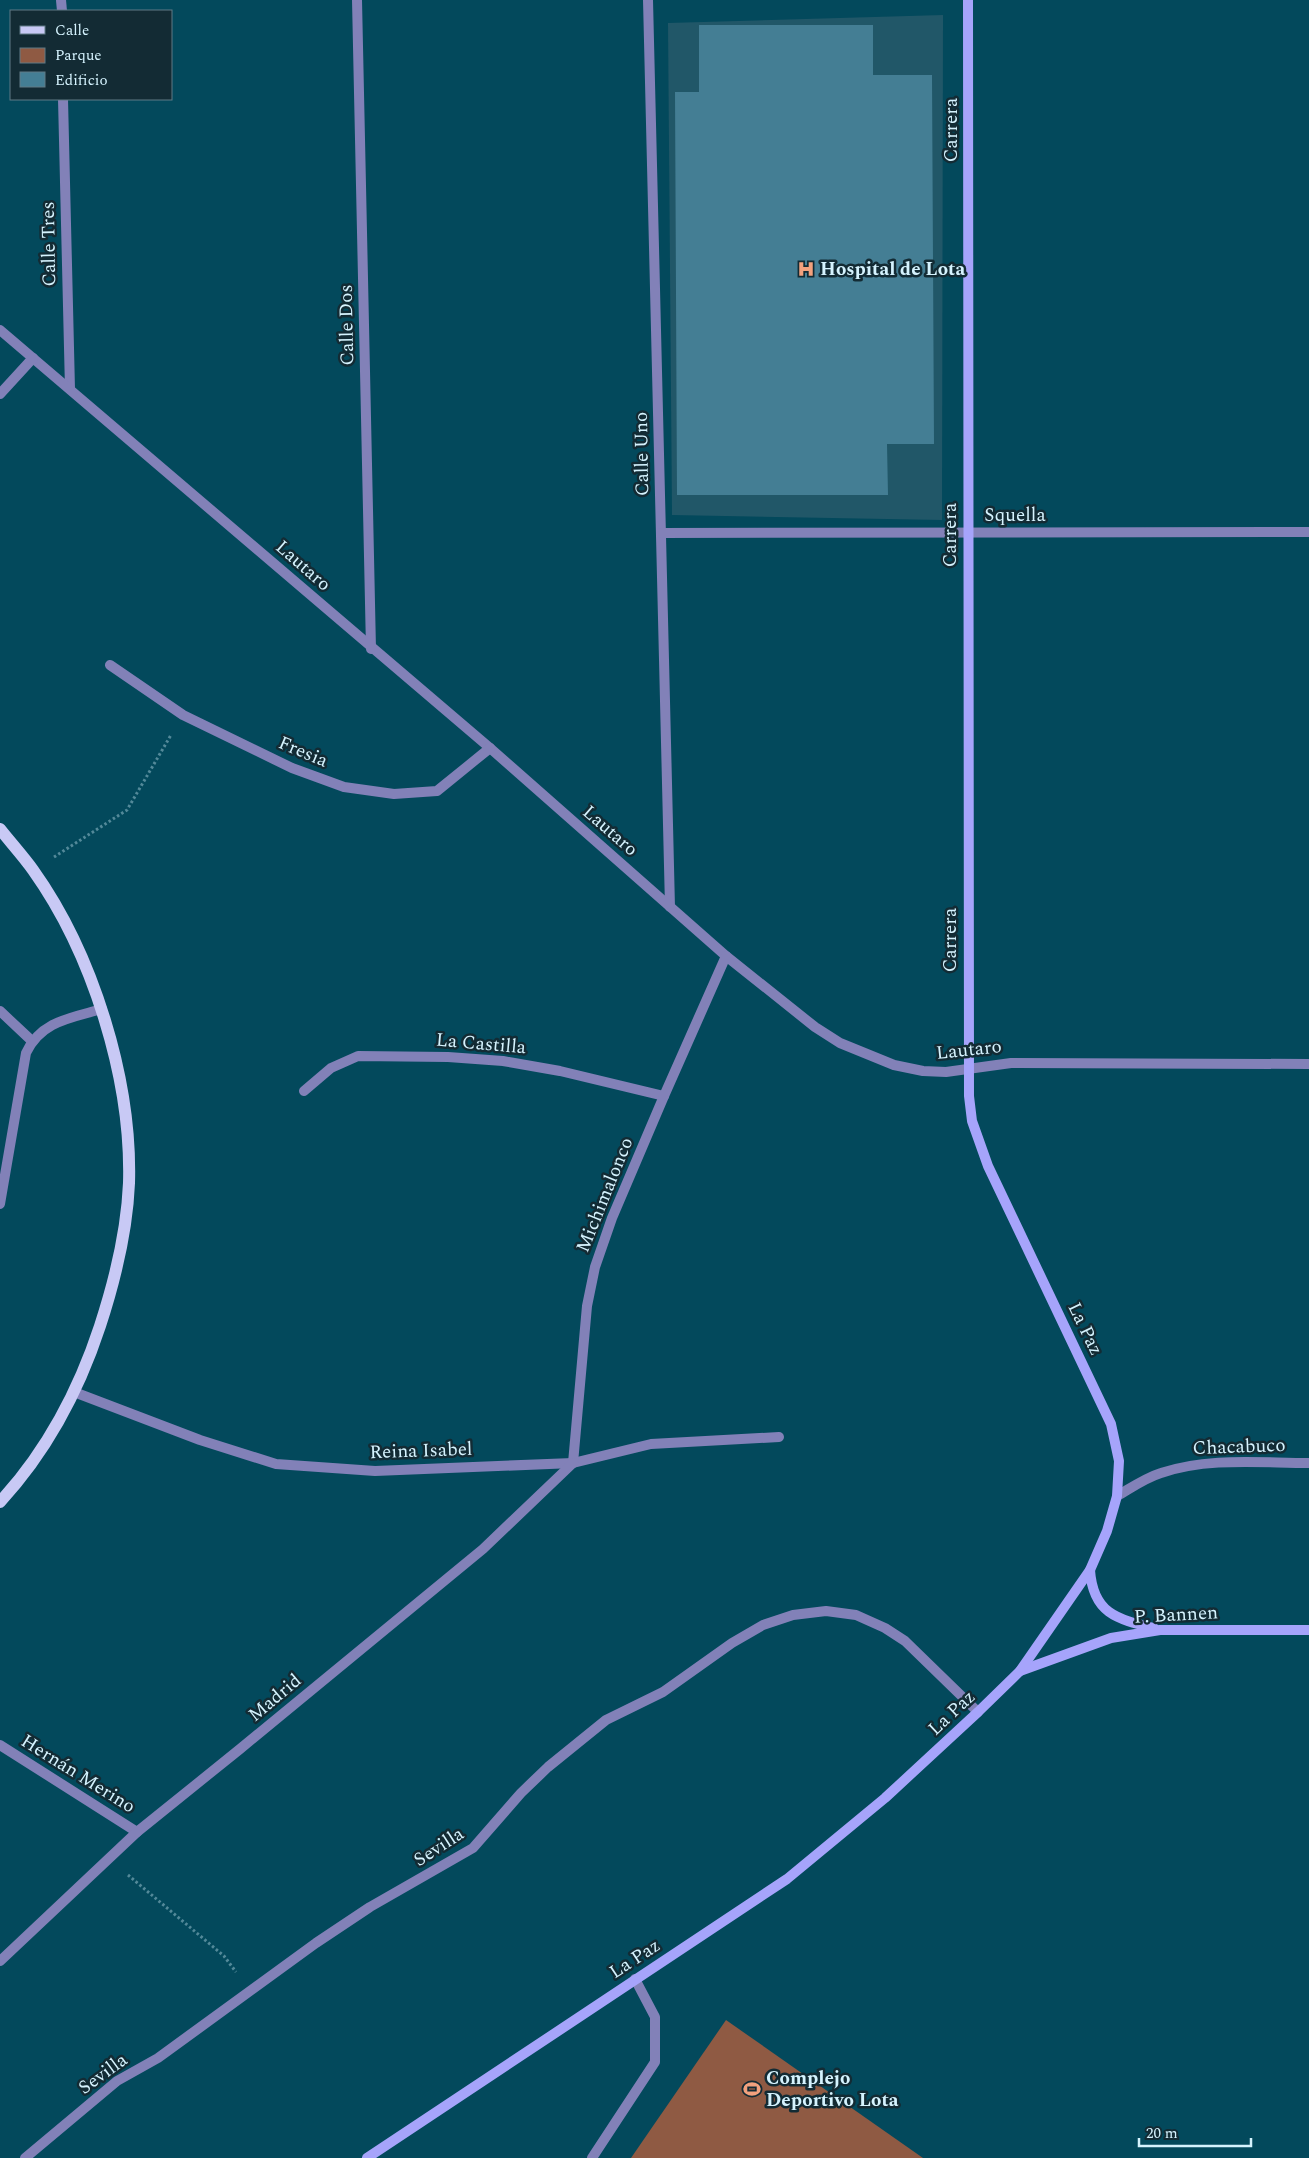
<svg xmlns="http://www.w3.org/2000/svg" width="1309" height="2158" viewBox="0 0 1309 2158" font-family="Spectral,serif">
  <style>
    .built { fill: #215768 }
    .green { fill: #8f5a43 }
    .building { fill: #447e94 }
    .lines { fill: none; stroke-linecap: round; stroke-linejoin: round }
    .path { stroke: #538999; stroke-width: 3; stroke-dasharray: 2.5 2.5; stroke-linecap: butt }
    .street { stroke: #8281b8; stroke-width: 10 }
    .secondary { stroke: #a6a4fb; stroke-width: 10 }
    .primary { stroke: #c8c9f5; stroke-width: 12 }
    .labels { text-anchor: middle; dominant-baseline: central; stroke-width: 5; stroke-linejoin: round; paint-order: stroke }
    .street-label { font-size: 19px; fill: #d5f3fe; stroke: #132b34 }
    .poi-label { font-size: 19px; font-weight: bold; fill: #d5f3fe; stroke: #132b34; text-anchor: start }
  </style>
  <rect width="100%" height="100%" fill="#03495c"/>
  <path class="built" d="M943,15L942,520L672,515L668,23Z"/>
  <path class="green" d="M726,2020L923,2158H631Z"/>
  <path class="building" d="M699,25H873V75H932L934,444H887L888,495H677L675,92H699Z"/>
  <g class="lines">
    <g class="path">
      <path d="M54,857L127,810L171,735"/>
      <path d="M128,1875L224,1956L236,1972"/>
    </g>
    <g class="street">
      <path d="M61,0L62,11"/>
      <path d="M357,0L371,649"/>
      <path d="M648,0L670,907"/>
      <path d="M63,99L70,389"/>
      <path d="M0,330L490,748L726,956L815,1027L840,1043L894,1065L923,1071L946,1072L1011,1063L1309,1064"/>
      <path d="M0,394L33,358"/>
      <path d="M661,533L1309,532"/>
      <path d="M110,665L183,715L292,768L344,787L394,794L437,791L490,748"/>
      <path d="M0,1011L32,1041"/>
      <path d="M304,1091L331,1068L358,1056L448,1057L503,1061L560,1071L664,1096"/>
      <path d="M0,1204L26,1053C41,1021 71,1018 102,1009"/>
      <path d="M74,1392L200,1440L276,1464L375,1471L573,1463L651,1444L779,1437"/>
      <path d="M573,1463L587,1306L595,1267L612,1218L664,1096L726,956"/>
      <path d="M1117,1496C1131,1488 1145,1478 1161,1473C1208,1457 1260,1463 1309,1463"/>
      <path d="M0,1745L137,1832"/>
      <path d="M0,1961L137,1832L240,1749L483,1549L573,1463"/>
      <path d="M25,2158L117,2081L158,2058L316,1943L370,1907L473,1848L521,1793L548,1767L606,1720L663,1692L732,1643L763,1625L793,1615L826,1611L856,1615L885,1628L905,1641L978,1712"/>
      <path d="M592,2158L655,2062V2017L635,1979"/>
    </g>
    <g class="secondary">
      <path d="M1090,1570C1093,1613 1116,1619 1154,1628"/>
      <path d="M1020,1671L1111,1638L1160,1630H1309"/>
      <path d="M367,2158L787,1879L885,1798L978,1712L1020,1671L1090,1570L1107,1531L1117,1496L1119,1461L1111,1424L988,1166L972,1121L969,1096L968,0"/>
    </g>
    <path class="primary" d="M0,829C11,843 23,856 33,870C93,954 132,1080 129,1183C127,1232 115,1280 100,1326C79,1390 46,1452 0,1502"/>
  </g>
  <defs>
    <g id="hospital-bare" transform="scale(1.35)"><path d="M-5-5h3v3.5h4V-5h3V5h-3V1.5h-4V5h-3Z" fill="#f2a17e" stroke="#132b34" stroke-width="2.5" paint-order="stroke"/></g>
    <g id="stadium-bare" transform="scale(1.35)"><path d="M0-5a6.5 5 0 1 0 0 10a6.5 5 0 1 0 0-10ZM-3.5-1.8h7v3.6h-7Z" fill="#f2a17e" stroke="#132b34" stroke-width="2.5" paint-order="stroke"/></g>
  </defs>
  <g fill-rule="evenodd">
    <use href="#hospital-bare" x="806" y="269"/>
    <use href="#stadium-bare" x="752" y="2089"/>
  </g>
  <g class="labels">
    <g class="street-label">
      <text transform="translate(951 130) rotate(-90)">Carrera</text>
      <text transform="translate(49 244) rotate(-91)">Calle Tres</text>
      <text transform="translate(347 325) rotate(-91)">Calle Dos</text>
      <text transform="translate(642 454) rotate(-91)">Calle Uno</text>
      <text x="1015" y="515">Squella</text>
      <text transform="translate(950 535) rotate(-90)">Carrera</text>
      <text transform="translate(303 566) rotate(41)">Lautaro</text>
      <text transform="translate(303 752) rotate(23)">Fresia</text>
      <text transform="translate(610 831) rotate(41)">Lautaro</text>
      <text transform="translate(950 940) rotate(-90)">Carrera</text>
      <text transform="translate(481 1044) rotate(5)">La Castilla</text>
      <text transform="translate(969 1050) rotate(-6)">Lautaro</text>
      <text transform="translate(605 1195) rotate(-68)">Michimalonco</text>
      <text transform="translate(1085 1329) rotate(64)">La Paz</text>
      <text transform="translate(1239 1447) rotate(-2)">Chacabuco</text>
      <text transform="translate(421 1451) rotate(-2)">Reina Isabel</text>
      <text transform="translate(1176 1615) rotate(-3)">P. Bannen</text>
      <text transform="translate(275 1698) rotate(-40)">Madrid</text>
      <text transform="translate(952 1713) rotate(-43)">La Paz</text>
      <text transform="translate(78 1774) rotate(32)">Hernán Merino</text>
      <text transform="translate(439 1847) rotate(-33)">Sevilla</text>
      <text transform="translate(635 1959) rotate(-33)">La Paz</text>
      <text transform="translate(103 2074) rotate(-36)">Sevilla</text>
    </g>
    <g class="poi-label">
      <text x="820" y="269">Hospital de Lota</text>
      <text x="766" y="2078">Complejo<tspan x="766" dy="22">Deportivo Lota</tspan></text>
    </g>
  </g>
  <rect x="10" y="10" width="162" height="90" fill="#132b34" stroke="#617b85"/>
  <rect x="20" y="26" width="25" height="8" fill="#c8c9f5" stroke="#617b85"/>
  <text x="55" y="35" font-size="15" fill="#d5f3fe">Calle</text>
  <rect x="20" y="48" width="25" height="15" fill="#8f5a43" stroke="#617b85"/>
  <text x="55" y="60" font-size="15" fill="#d5f3fe">Parque</text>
  <rect x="20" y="72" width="25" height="15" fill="#447e94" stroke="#617b85"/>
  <text x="55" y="85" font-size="15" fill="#d5f3fe">Edificio</text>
  <path d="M1139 2138v8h112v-8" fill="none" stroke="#d5f3fe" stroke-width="2.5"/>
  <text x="1146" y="2138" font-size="15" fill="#d5f3fe" stroke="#132b34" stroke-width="4" paint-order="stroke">20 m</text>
</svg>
